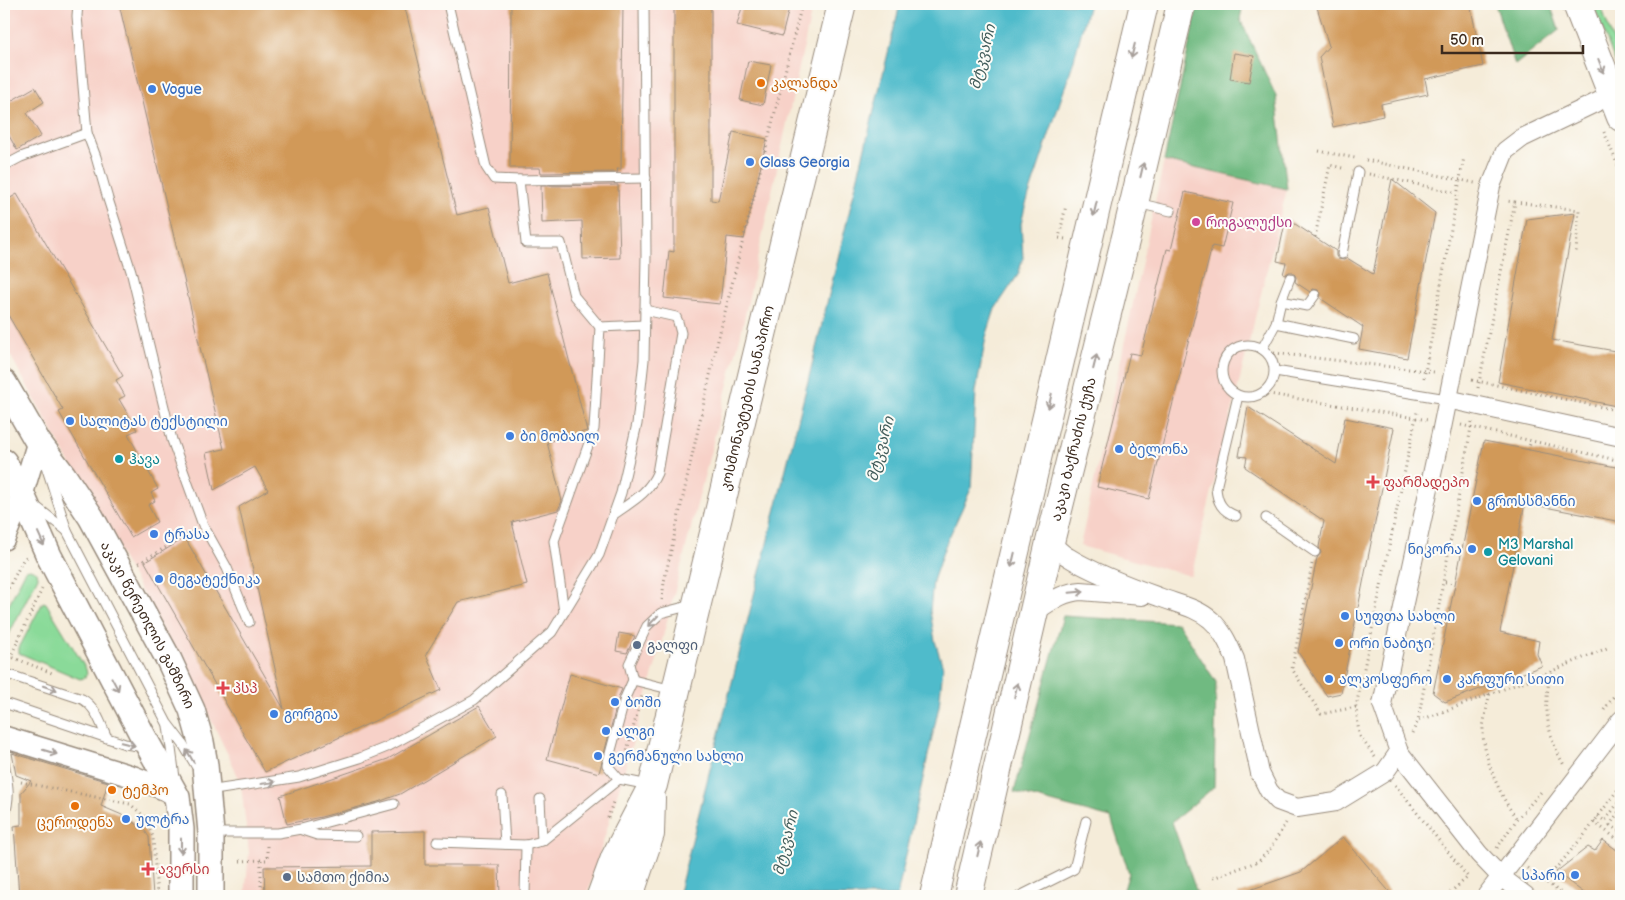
<svg xmlns="http://www.w3.org/2000/svg" width="1625" height="900" viewBox="0 0 1625 900" font-family="'Balsamiq Sans','Noto Sans Georgian',sans-serif">
  <style>
    .built { fill: #f7d1c8 }
    .green { fill: #8ada99; stroke: #62825c }
    .forest { fill: #6fba81; stroke: #557250 }
    .water { fill: #4fbbcb; stroke: #457274 }
    .building { fill: #d19959 }
    .lines { fill: none; stroke-linecap: round; stroke-linejoin: round }
    .service-casing { stroke: #988b7c; stroke-width: 11 }
    .minor-casing { stroke: #988b7c; stroke-width: 20 }
    .tertiary-casing { stroke: #988b7c; stroke-width: 24 }
    .secondary-casing { stroke: #988b7c; stroke-width: 28 }
    .primary-casing { stroke: #988b7c; stroke-width: 30 }
    .trunk-casing { stroke: #988b7c; stroke-width: 30 }
    .path { stroke: #988b7c; stroke-width: 3; stroke-dasharray: 1 4; stroke-linecap: butt }
    .service { stroke: #fff; stroke-width: 9 }
    .minor { stroke: #fff; stroke-width: 18 }
    .tertiary { stroke: #fff; stroke-width: 21 }
    .secondary { stroke: #fff; stroke-width: 25 }
    .primary { stroke: #fff; stroke-width: 28 }
    .trunk { stroke: #fff; stroke-width: 28 }
    .oneway { stroke: #a79f9a }
    .food-dot { fill: #e8710a; stroke: #fdfcf7; stroke-width: 2 }
    .shop-dot { fill: #3f7fe0; stroke: #fdfcf7; stroke-width: 2 }
    .hotel-dot { fill: #d1479c; stroke: #fdfcf7; stroke-width: 2 }
    .culture-dot { fill: #0f9aa8; stroke: #fdfcf7; stroke-width: 2 }
    .health-dot { fill: #e0444e; stroke: #fdfcf7; stroke-width: 2 }
    .service-dot { fill: #5c6f8a; stroke: #fdfcf7; stroke-width: 2 }
    .labels { text-anchor: middle; dominant-baseline: central; stroke-width: 4; stroke-linejoin: round; paint-order: stroke }
    .food-label { font-size: 14px; fill: #c56008; stroke: #fdfcf7; text-anchor: start }
    .shop-label { font-size: 14px; fill: #366cbe; stroke: #fdfcf7; text-anchor: start }
    .hotel-label { font-size: 14px; fill: #b23c85; stroke: #fdfcf7; text-anchor: start }
    .street-label { font-size: 14px; fill: #3b2a1e; stroke: #fdfcf7 }
    .culture-label { font-size: 14px; fill: #0d838f; stroke: #fdfcf7; text-anchor: start }
    .health-label { font-size: 14px; fill: #be3a42; stroke: #fdfcf7; text-anchor: start }
    .service-label { font-size: 14px; fill: #4e5e75; stroke: #fdfcf7; text-anchor: start }
    .water-label { font-size: 15px; font-style: italic; fill: #425d5b; stroke: #fdfcf7 }
  </style>
  <rect width="100%" height="100%" fill="#fdfcf7"/>
  <filter id="ink" filterUnits="userSpaceOnUse"><feTurbulence type="fractalNoise" baseFrequency=".02" numOctaves="2"/><feDisplacementMap in="SourceGraphic" scale="10" xChannelSelector="R" yChannelSelector="G"/><feConvolveMatrix kernelMatrix="1 2 1 2 8 2 1 2 1" color-interpolation-filters="sRGB"/></filter>
  <filter id="wash" filterUnits="userSpaceOnUse"><feTurbulence type="fractalNoise" baseFrequency=".0096" numOctaves="4" result="noise"/><feDisplacementMap in="SourceGraphic" scale="20" xChannelSelector="R" yChannelSelector="G"/><feGaussianBlur stdDeviation="1.12" result="paint"/><feColorMatrix in="noise" values="0 0 0 0 0 0 0 0 0 0 0 0 0 0 0 0 0 1.4 0 .05"/><feComposite in="paint" operator="in"/></filter>
  <g filter="url(#wash)">
    <rect width="100%" height="100%" fill="#f5ecd9"/>
    <g class="built">
      <path d="M4,4H813L741,333L657,660L590,886L585,896H245L249,852L241,785L234,767L202,701L4,344Z"/>
      <path d="M1164,161L1287,189L1191,576L1080,546Z"/>
    </g>
    <g class="green">
      <path d="M1593,4H1600L1621,62V77Z"/>
      <path d="M30,569L37,572L38,577L4,644V614L26,570Z"/>
      <path d="M43,602L46,603L86,669L87,674L84,678L80,679L19,653V648Z"/>
    </g>
    <g class="forest">
      <path d="M1198,4H1243L1240,19L1276,96L1287,189L1164,161Z"/>
      <path d="M1495,4H1550L1559,30L1515,65Z"/>
      <path d="M1063,616L1178,623L1216,682L1214,787L1172,822L1198,896H1122L1129,873L1111,818L1014,792Z"/>
    </g>
    <path class="water" d="M900,4H1089L1073,63L1025,207L1021,224L1023,258L1018,275L995,309L986,337L976,391L971,489L945,546L933,581L930,611L935,641L943,667L939,706L897,896H678L808,381Z"/>
    <g id="blocks">
      <g class="building">
        <path d="M119,4H404L457,215L489,207L508,283L547,273L587,431L547,442L562,501L558,510L512,522L527,585L458,602L426,654L441,690L265,772L145,562L185,538L284,709L239,507L268,490L255,467L214,490L206,453L224,449Z"/>
        <path d="M511,4H623L621,169H617L618,172L541,173L540,168H510Z"/>
        <path d="M674,4H711V200L718,201L733,132L767,139L744,239L727,237L720,304L664,298L669,251L674,252Z"/>
        <path d="M743,4H790L782,36L737,25Z"/>
        <path d="M1316,4H1470L1483,66L1425,79L1428,94L1381,104L1383,116L1333,127L1319,57L1329,46Z"/>
        <path d="M1234,53L1254,56L1249,82L1230,79Z"/>
        <path d="M748,61L771,65L763,105L740,100Z"/>
        <path d="M35,87L44,102L27,113L41,136L17,150L4,127V105Z"/>
        <path d="M1392,179L1435,213L1407,358L1359,349L1363,327L1320,298L1321,293L1318,290L1313,289L1310,292L1295,282L1296,277L1293,272H1289L1285,275L1283,274L1286,263L1277,261L1286,218L1336,251V256L1338,259L1344,260L1347,258L1373,274Z"/>
        <path d="M618,185L620,258L583,259L582,221L542,223L541,186Z"/>
        <path d="M1185,192L1233,203L1222,248L1212,246L1149,499L1097,487L1130,353L1141,355L1167,249L1171,250Z"/>
        <path d="M17,194L123,376L116,380L125,396L119,399L137,430L128,434L158,489L151,493L155,501L148,505L157,522L131,537L59,412L63,410L4,308V202Z"/>
        <path d="M1575,213L1552,340L1621,352V407L1498,382L1527,219Z"/>
        <path d="M1248,407L1336,464L1345,418L1394,428L1341,693L1327,696L1298,652L1317,558L1321,553L1319,547L1324,521L1245,467L1247,457L1239,456Z"/>
        <path d="M1484,441L1621,468V522L1525,503L1500,632L1539,641L1537,654L1542,666L1445,702L1433,693Z"/>
        <path d="M619,633L635,636L627,653L616,651Z"/>
        <path d="M570,674L622,689L619,696L599,773L547,759Z"/>
        <path d="M479,706L497,736L400,794L378,802L321,817L287,824L280,796L388,759Z"/>
        <path d="M12,753L108,782L101,806L122,815L143,828L149,837L153,896H19L14,826L21,825V793L31,781L16,775Z"/>
        <path d="M425,831V865H499L500,896H265L264,867L371,866V832Z"/>
        <path d="M1343,837L1393,896H1238V894L1301,872Z"/>
        <path d="M1603,840L1621,853V896H1588L1556,872L1588,847L1595,851Z"/>
      </g>
    </g>
  </g>
  <g filter="url(#ink)">
    <use href="#blocks" fill-opacity="0" stroke="#988b7c" stroke-width="1"/>
    <g class="lines">
      <g class="service-casing">
        <g id="service">
          <path d="M448,4L486,167L494,179L519,180L646,178"/>
          <path d="M87,133L96,157L108,199L131,271L172,440L203,525L227,568L249,622"/>
          <path d="M4,166L21,157L87,133L77,16L78,4"/>
          <path d="M519,180L526,243H561L574,296L600,327"/>
          <path d="M1137,203L1171,211"/>
          <path d="M1342,254L1358,172"/>
          <path d="M1281,301L1307,306L1315,295"/>
          <path d="M1276,323L1354,339"/>
          <circle cx="1248" cy="371" r="26"/>
          <path d="M1262,349L1276,323L1281,301L1290,278"/>
          <path d="M1275,371L1447,399"/>
          <path d="M46,466L67,531L167,723L183,744L196,766"/>
          <path d="M34,505L67,531"/>
          <path d="M613,515C631,502 648,494 657,473L681,333L678,322L676,317L645,310"/>
          <path d="M1236,516C1222,511 1217,502 1216,488L1238,396"/>
          <path d="M1266,518L1315,552"/>
          <path d="M564,612L554,541L594,429L600,327L644,325"/>
          <path d="M4,673L82,699C96,707 101,724 107,738"/>
          <path d="M633,680L629,664L647,626L661,613L692,605"/>
          <path d="M4,703L125,744L144,747"/>
          <path d="M168,726L175,778"/>
          <path d="M4,762C8,785 11,795 4,818"/>
          <path d="M649,785L619,779L607,765L625,698L633,680L673,690"/>
          <path d="M208,791L299,777L360,758L387,747L474,700L552,632L599,555L621,493L637,424L644,360L646,257L644,4"/>
          <path d="M502,795L505,844"/>
          <path d="M540,799L542,841"/>
          <path d="M302,830L317,835L356,836"/>
          <path d="M214,833H278L301,829L394,804"/>
          <path d="M437,842L526,845L542,841L619,779"/>
          <path d="M525,896L526,845"/>
          <path d="M1020,896L1074,869L1086,821"/>
        </g>
      </g>
      <g class="minor-casing">
        <g id="minor">
          <path d="M1447,399L1621,437"/>
          <path d="M1050,542C1056,547 1061,553 1068,557C1092,572 1131,587 1159,597C1177,604 1196,607 1211,620C1223,631 1229,645 1235,659L1260,773L1269,791L1278,801L1297,808L1336,802L1385,772L1399,752"/>
          <path d="M1033,613C1049,603 1062,592 1081,591L1142,596"/>
          <path d="M1486,896L1621,720"/>
          <path d="M1526,896L1501,877L1479,854L1399,752L1382,704L1441,433L1491,186L1505,151L1522,138L1612,95"/>
        </g>
      </g>
      <g class="tertiary-casing">
        <g id="tertiary">
          <path d="M4,539L22,495L38,442"/>
          <path d="M4,737L134,777L166,790L177,797"/>
        </g>
      </g>
      <g class="secondary-casing">
        <g id="secondary">
          <path id="s1" d="M4,383L38,442L63,475L91,517L169,660L192,710L201,742L205,765L211,833V896"/>
          <path d="M4,462L22,495L49,556L143,736L177,797L181,829V896"/>
        </g>
      </g>
      <g class="primary-casing">
        <g id="primary">
          <path id="s2" d="M601,896L615,858L653,785L842,4"/>
          <path d="M629,896L650,834L651,798"/>
          <path d="M934,896L1144,4"/>
          <path id="s3" d="M968,896L1050,542L1127,233L1181,4"/>
        </g>
      </g>
      <g class="trunk-casing">
        <path id="trunk" d="M1577,4L1621,117"/>
      </g>
      <g class="path">
        <path d="M1604,132L1621,173"/>
        <path d="M1319,151L1355,158"/>
        <path d="M1366,160L1475,183"/>
        <path d="M1369,174L1457,193"/>
        <path d="M1515,202L1579,210L1576,253"/>
        <path d="M1315,237L1330,165L1346,169"/>
        <path d="M1065,239L1059,238L1066,205"/>
        <path d="M1274,353L1434,372"/>
        <path d="M1424,378L1464,157"/>
        <path d="M1472,380L1621,411"/>
        <path d="M1478,388L1515,202L1506,201"/>
        <path d="M1263,393L1428,420"/>
        <path d="M1472,422L1418,721L1552,671L1607,648"/>
        <path d="M1461,425L1621,461"/>
        <path d="M1528,450L1531,441"/>
        <path d="M139,563L192,532"/>
        <path d="M1312,564L1292,669L1321,714L1356,707"/>
        <path d="M1445,582L1455,583"/>
        <path d="M4,597L23,560L27,556"/>
        <path d="M662,600L664,582L717,344L802,4"/>
        <path d="M4,654L52,673"/>
        <path d="M10,658L42,589"/>
        <path d="M1551,671C1543,706 1546,734 1564,765"/>
        <path d="M1489,694C1488,706 1484,717 1483,729C1482,755 1501,799 1517,819"/>
        <path d="M1604,710L1621,686"/>
        <path d="M1412,733L1418,721"/>
        <path d="M1375,757L1359,735L1356,707L1417,412"/>
        <path d="M623,765L642,696"/>
        <path d="M21,782L130,804L145,817L153,837L157,896"/>
        <path d="M1395,785L1468,877L1446,896"/>
        <path d="M1621,808L1610,825L1621,833"/>
        <path d="M1598,816L1605,821L1621,799"/>
        <path d="M608,818L613,802"/>
        <path d="M1594,822L1621,842"/>
        <path d="M1497,848L1517,819L1541,792"/>
        <path d="M240,861L261,860"/>
        <path d="M1527,868L1565,896"/>
        <path d="M1213,878L1259,861L1270,849L1286,823"/>
        <path d="M1545,881L1586,833L1621,785"/>
        <path d="M261,896V860H267V846"/>
      </g>
      <use href="#service" class="service"/>
      <use href="#minor" class="minor"/>
      <use href="#tertiary" class="tertiary"/>
      <use href="#secondary" class="secondary"/>
      <use href="#primary" class="primary"/>
      <use href="#trunk" class="trunk"/>
    </g>
    <defs><path id="oneway-shaft" d="M-6 0H5M1.5-3L5.5 0L1.5 3" fill="none" stroke-width="1.6" stroke-linecap="round" stroke-linejoin="round" transform="scale(1.25)"/></defs>
    <g class="oneway">
      <use href="#oneway-shaft" transform="translate(1133 51) rotate(104)"/>
      <use href="#oneway-shaft" transform="translate(1601 66) rotate(69)"/>
      <use href="#oneway-shaft" transform="translate(1142 170) rotate(-77)"/>
      <use href="#oneway-shaft" transform="translate(1095 209) rotate(103)"/>
      <use href="#oneway-shaft" transform="translate(1095 362) rotate(-76)"/>
      <use href="#oneway-shaft" transform="translate(1050 401) rotate(103)"/>
      <use href="#oneway-shaft" transform="translate(41 539) rotate(66)"/>
      <use href="#oneway-shaft" transform="translate(1013 560) rotate(103)"/>
      <use href="#oneway-shaft" transform="translate(1077 592) rotate(-5)"/>
      <use href="#oneway-shaft" transform="translate(653 621) rotate(134)"/>
      <use href="#oneway-shaft" transform="translate(115 684) rotate(62)"/>
      <use href="#oneway-shaft" transform="translate(50 688) rotate(18)"/>
      <use href="#oneway-shaft" transform="translate(1016 690) rotate(-77)"/>
      <use href="#oneway-shaft" transform="translate(128 744) rotate(13)"/>
      <use href="#oneway-shaft" transform="translate(50 752) rotate(17)"/>
      <use href="#oneway-shaft" transform="translate(190 756) rotate(-120)"/>
      <use href="#oneway-shaft" transform="translate(268 783) rotate(-8)"/>
      <use href="#oneway-shaft" transform="translate(181 846) rotate(90)"/>
      <use href="#oneway-shaft" transform="translate(979 849) rotate(-77)"/>
    </g>
  </g>
  <g class="food-dot">
    <circle cx="761" cy="83" r="5"/>
    <circle cx="112" cy="790" r="5"/>
    <circle cx="75" cy="806" r="5"/>
  </g>
  <g class="shop-dot">
    <circle cx="152" cy="89" r="5"/>
    <circle cx="750" cy="162" r="5"/>
    <circle cx="70" cy="421" r="5"/>
    <circle cx="510" cy="436" r="5"/>
    <circle cx="1119" cy="449" r="5"/>
    <circle cx="1477" cy="501" r="5"/>
    <circle cx="154" cy="534" r="5"/>
    <circle cx="1472" cy="549" r="5"/>
    <circle cx="159" cy="579" r="5"/>
    <circle cx="1345" cy="616" r="5"/>
    <circle cx="1339" cy="643" r="5"/>
    <circle cx="1329" cy="679" r="5"/>
    <circle cx="1447" cy="679" r="5"/>
    <circle cx="615" cy="702" r="5"/>
    <circle cx="274" cy="714" r="5"/>
    <circle cx="606" cy="731" r="5"/>
    <circle cx="598" cy="756" r="5"/>
    <circle cx="126" cy="819" r="5"/>
    <circle cx="1575" cy="875" r="5"/>
  </g>
  <circle class="hotel-dot" cx="1196" cy="222" r="5"/>
  <g class="culture-dot">
    <circle cx="119" cy="459" r="5"/>
    <circle cx="1488" cy="552" r="5"/>
  </g>
  <g class="health-dot">
    <path d="M1370.5 474.5h5v5h5v5h-5v5h-5v-5h-5v-5h5z"/>
    <path d="M220.5 680.5h5v5h5v5h-5v5h-5v-5h-5v-5h5z"/>
    <path d="M145.5 861.5h5v5h5v5h-5v5h-5v-5h-5v-5h5z"/>
  </g>
  <g class="service-dot">
    <circle cx="637" cy="645" r="5"/>
    <circle cx="287" cy="877" r="5"/>
  </g>
  <g class="labels">
    <g class="food-label">
      <text x="771" y="83">კალანდა</text>
      <text x="122" y="790">ტემპო</text>
      <text x="75" y="822" text-anchor="middle">ცეროდენა</text>
    </g>
    <g class="shop-label">
      <text x="162" y="89">Vogue</text>
      <text x="760" y="162">Glass Georgia</text>
      <text x="80" y="421">სალიტას ტექსტილი</text>
      <text x="520" y="436">ბი მობაილ</text>
      <text x="1129" y="449">ბელონა</text>
      <text x="1487" y="501">გროსსმანნი</text>
      <text x="164" y="534">ტრასა</text>
      <text x="1462" y="549" text-anchor="end">ნიკორა</text>
      <text x="169" y="579">მეგატექნიკა</text>
      <text x="1355" y="616">სუფთა სახლი</text>
      <text x="1349" y="643">ორი ნაბიჯი</text>
      <text x="1339" y="679">ალკოსფერო</text>
      <text x="1457" y="679">კარფური სითი</text>
      <text x="625" y="702">ბოში</text>
      <text x="284" y="714">გორგია</text>
      <text x="616" y="731">ალგი</text>
      <text x="608" y="756">გერმანული სახლი</text>
      <text x="136" y="819">ულტრა</text>
      <text x="1565" y="875" text-anchor="end">სპარი</text>
    </g>
    <g class="hotel-label">
      <text x="1206" y="222">როგალუქსი</text>
    </g>
    <g class="street-label">
      <text stroke="none"><textPath href="#s2" startOffset="521">კოსმონავტების სანაპირო</textPath></text>
      <text stroke="none"><textPath href="#s3" startOffset="459">აკაკი ბაქრაძის ქუჩა</textPath></text>
      <text stroke="none"><textPath href="#s1" startOffset="282">აკაკი წერეთლის გამზირი</textPath></text>
    </g>
    <g class="culture-label">
      <text x="129" y="459">ჰავა</text>
      <text x="1498" y="544">M3 Marshal<tspan x="1498" dy="16">Gelovani</tspan></text>
    </g>
    <g class="health-label">
      <text x="1383" y="482">ფარმადეპო</text>
      <text x="233" y="688">პსპ</text>
      <text x="158" y="869">ავერსი</text>
    </g>
    <g class="service-label">
      <text x="647" y="645">გალფი</text>
      <text x="297" y="877">სამთო ქიმია</text>
    </g>
    <g class="water-label">
      <text transform="translate(983 57) rotate(-76)">მტკვარი</text>
      <text transform="translate(881 449) rotate(-75)">მტკვარი</text>
      <text transform="translate(786 843) rotate(-77)">მტკვარი</text>
    </g>
  </g>
  <rect width="1625" height="900" fill="none" stroke="#fdfcf7" stroke-width="20"/>
  <path d="M1442 45v8h141v-8" fill="none" stroke="#3b2a1e" stroke-width="2.5"/>
  <text x="1450" y="45" font-size="15" fill="#3b2a1e" stroke="#fdfcf7" stroke-width="4" paint-order="stroke">50 m</text>
</svg>
